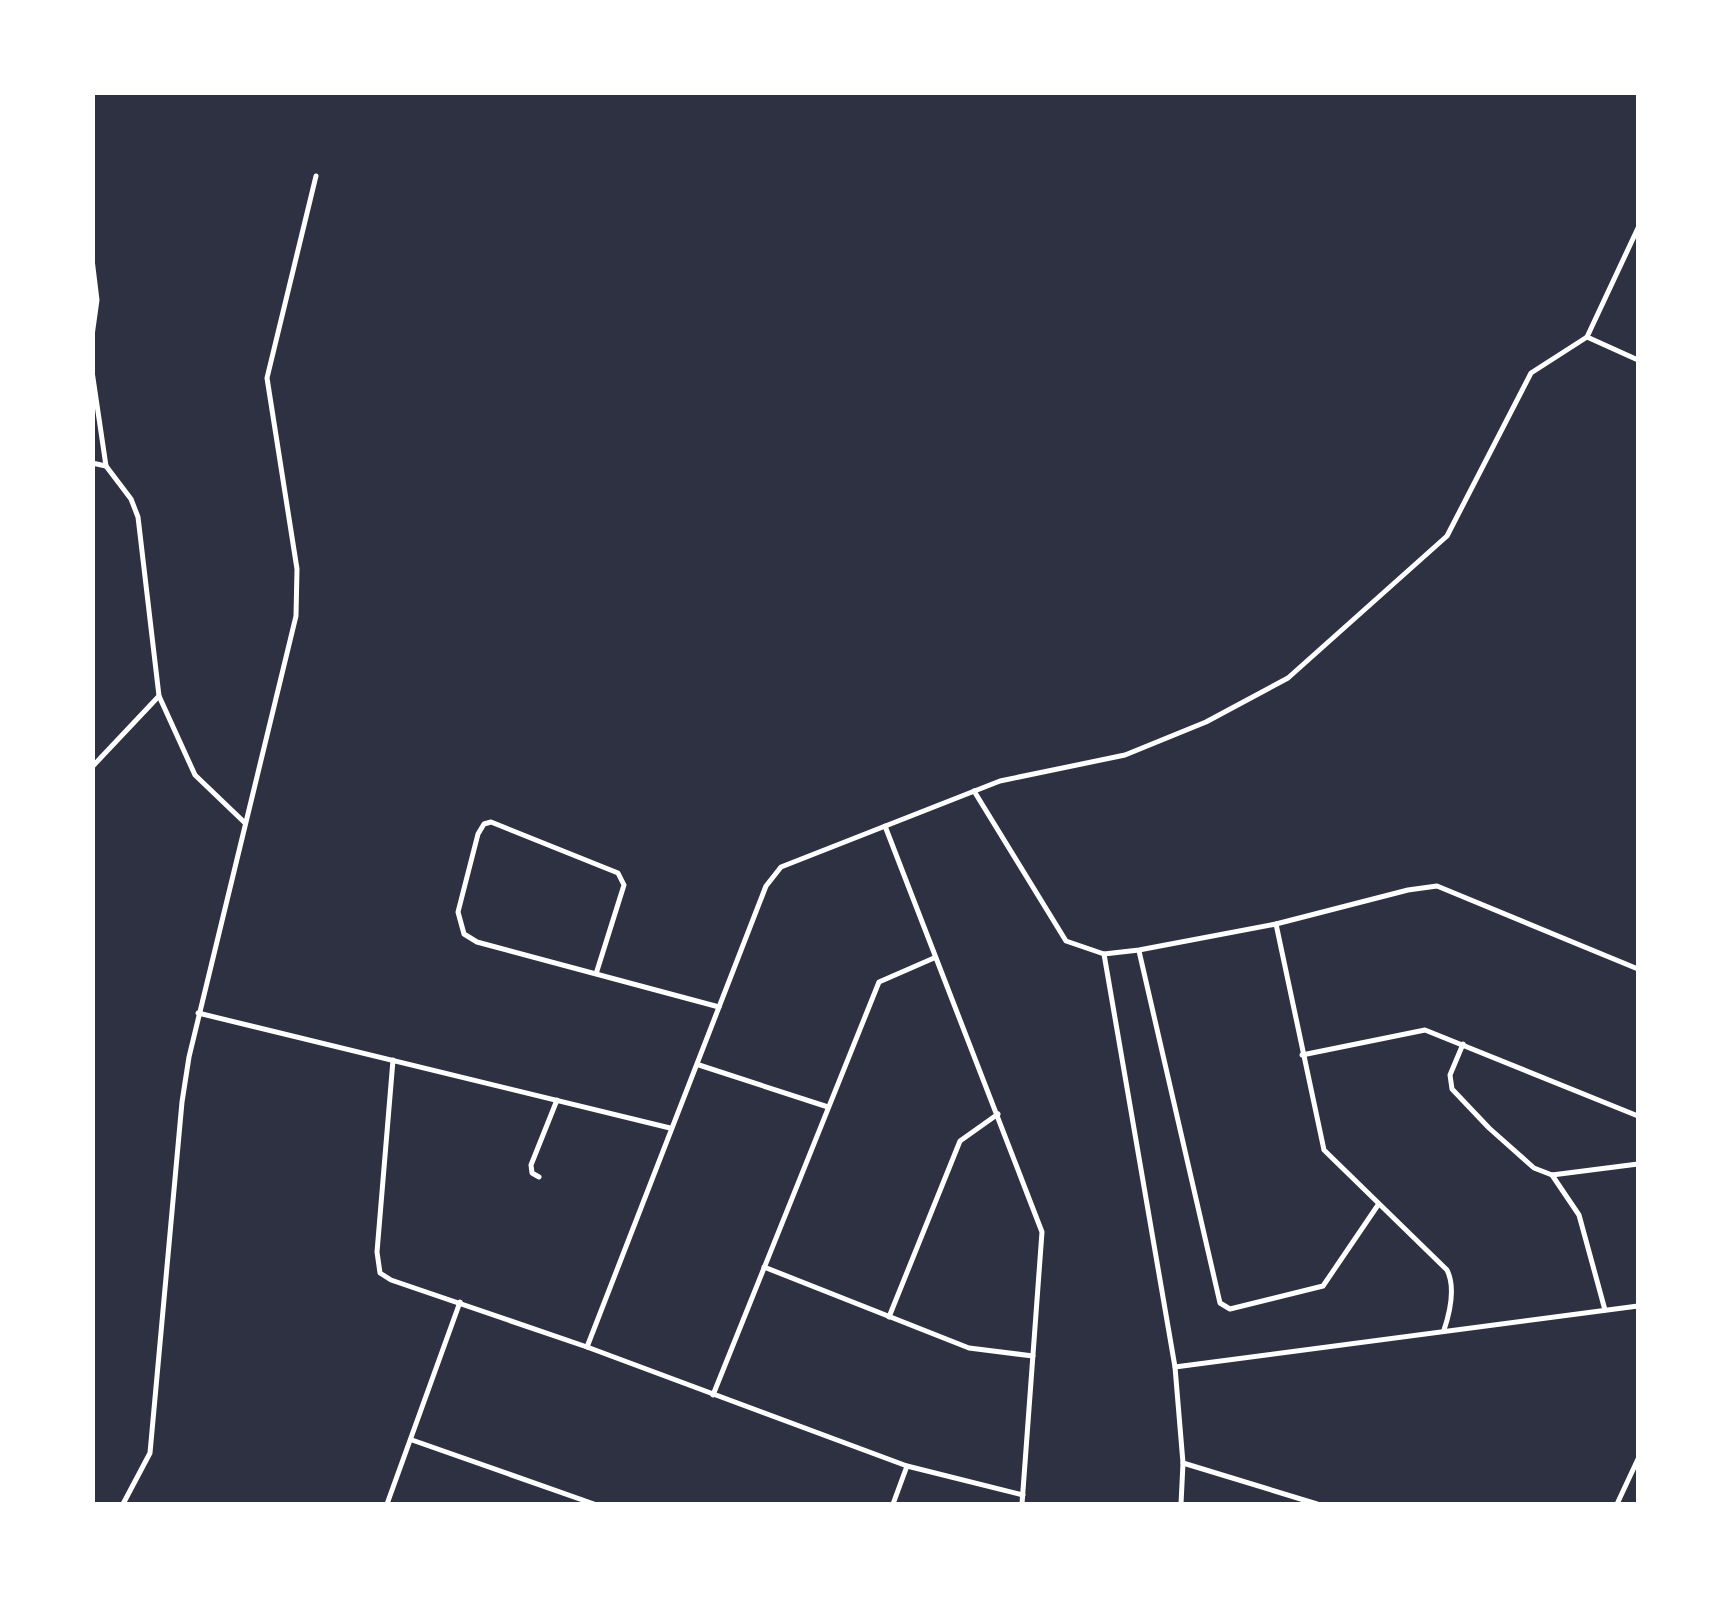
<svg xmlns="http://www.w3.org/2000/svg" width="1731" height="1597" viewBox="0 0 1731 1597" font-family="'DM Sans',sans-serif">
  <style>
    .lines { fill: none; stroke-linecap: round; stroke-linejoin: round }
    .minor { stroke: #fff; stroke-width: 5 }
  </style>
  <rect width="100%" height="100%" fill="#2d3142"/>
  <g class="lines">
    <g class="minor">
      <path d="M1638,228L1587,337L1638,360"/>
      <path d="M92,259L97,300L92,336"/>
      <path d="M92,371L106,466L131,499L138,517L159,696L195,775L244,822"/>
      <path d="M92,463L106,466"/>
      <path d="M92,767L159,696"/>
      <path d="M974,791L1066,941L1104,954L1139,950L1276,924L1408,890L1437,886L1638,969"/>
      <path d="M885,826L1042,1232L1022,1504"/>
      <path d="M1276,924L1324,1150L1447,1270C1456,1288 1450,1312 1444,1330"/>
      <path d="M1139,951L1220,1303L1230,1309L1323,1286L1378,1205"/>
      <path d="M1104,954L1175,1367L1183,1463L1181,1504"/>
      <path d="M596,974L624,885L618,873L491,822L484,824L478,834L458,912L464,934L477,942L719,1007"/>
      <path d="M198,1013L670,1128"/>
      <path d="M1463,1044L1450,1075L1452,1089L1489,1128L1534,1168L1552,1175L1638,1164"/>
      <path d="M1302,1055L1425,1030L1638,1116"/>
      <path d="M393,1060L377,1252L380,1273L391,1280L587,1347L907,1466L1023,1495"/>
      <path d="M699,1065L828,1107"/>
      <path d="M1552,1175L1579,1215L1605,1310"/>
      <path d="M539,1177L532,1173L531,1165L557,1100"/>
      <path d="M764,1267L969,1348L1033,1356"/>
      <path d="M889,1317L960,1141L998,1114"/>
      <path d="M587,1347L766,886L781,867L1000,781L1125,755L1206,722L1288,678L1447,536L1531,373L1587,337"/>
      <path d="M1175,1367L1638,1306"/>
      <path d="M713,1395L879,982L934,958"/>
      <path d="M412,1440L594,1504"/>
      <path d="M1183,1463L1317,1504"/>
      <path d="M123,1504L150,1453L182,1102L189,1057L296,616L297,569L267,378L316,176"/>
      <path d="M387,1504L460,1302"/>
      <path d="M893,1504L907,1466"/>
      <path d="M1617,1504L1638,1459"/>
    </g>
  </g>
  <rect width="1731" height="1597" fill="none" stroke="#ffffff" stroke-width="190"/>
</svg>
